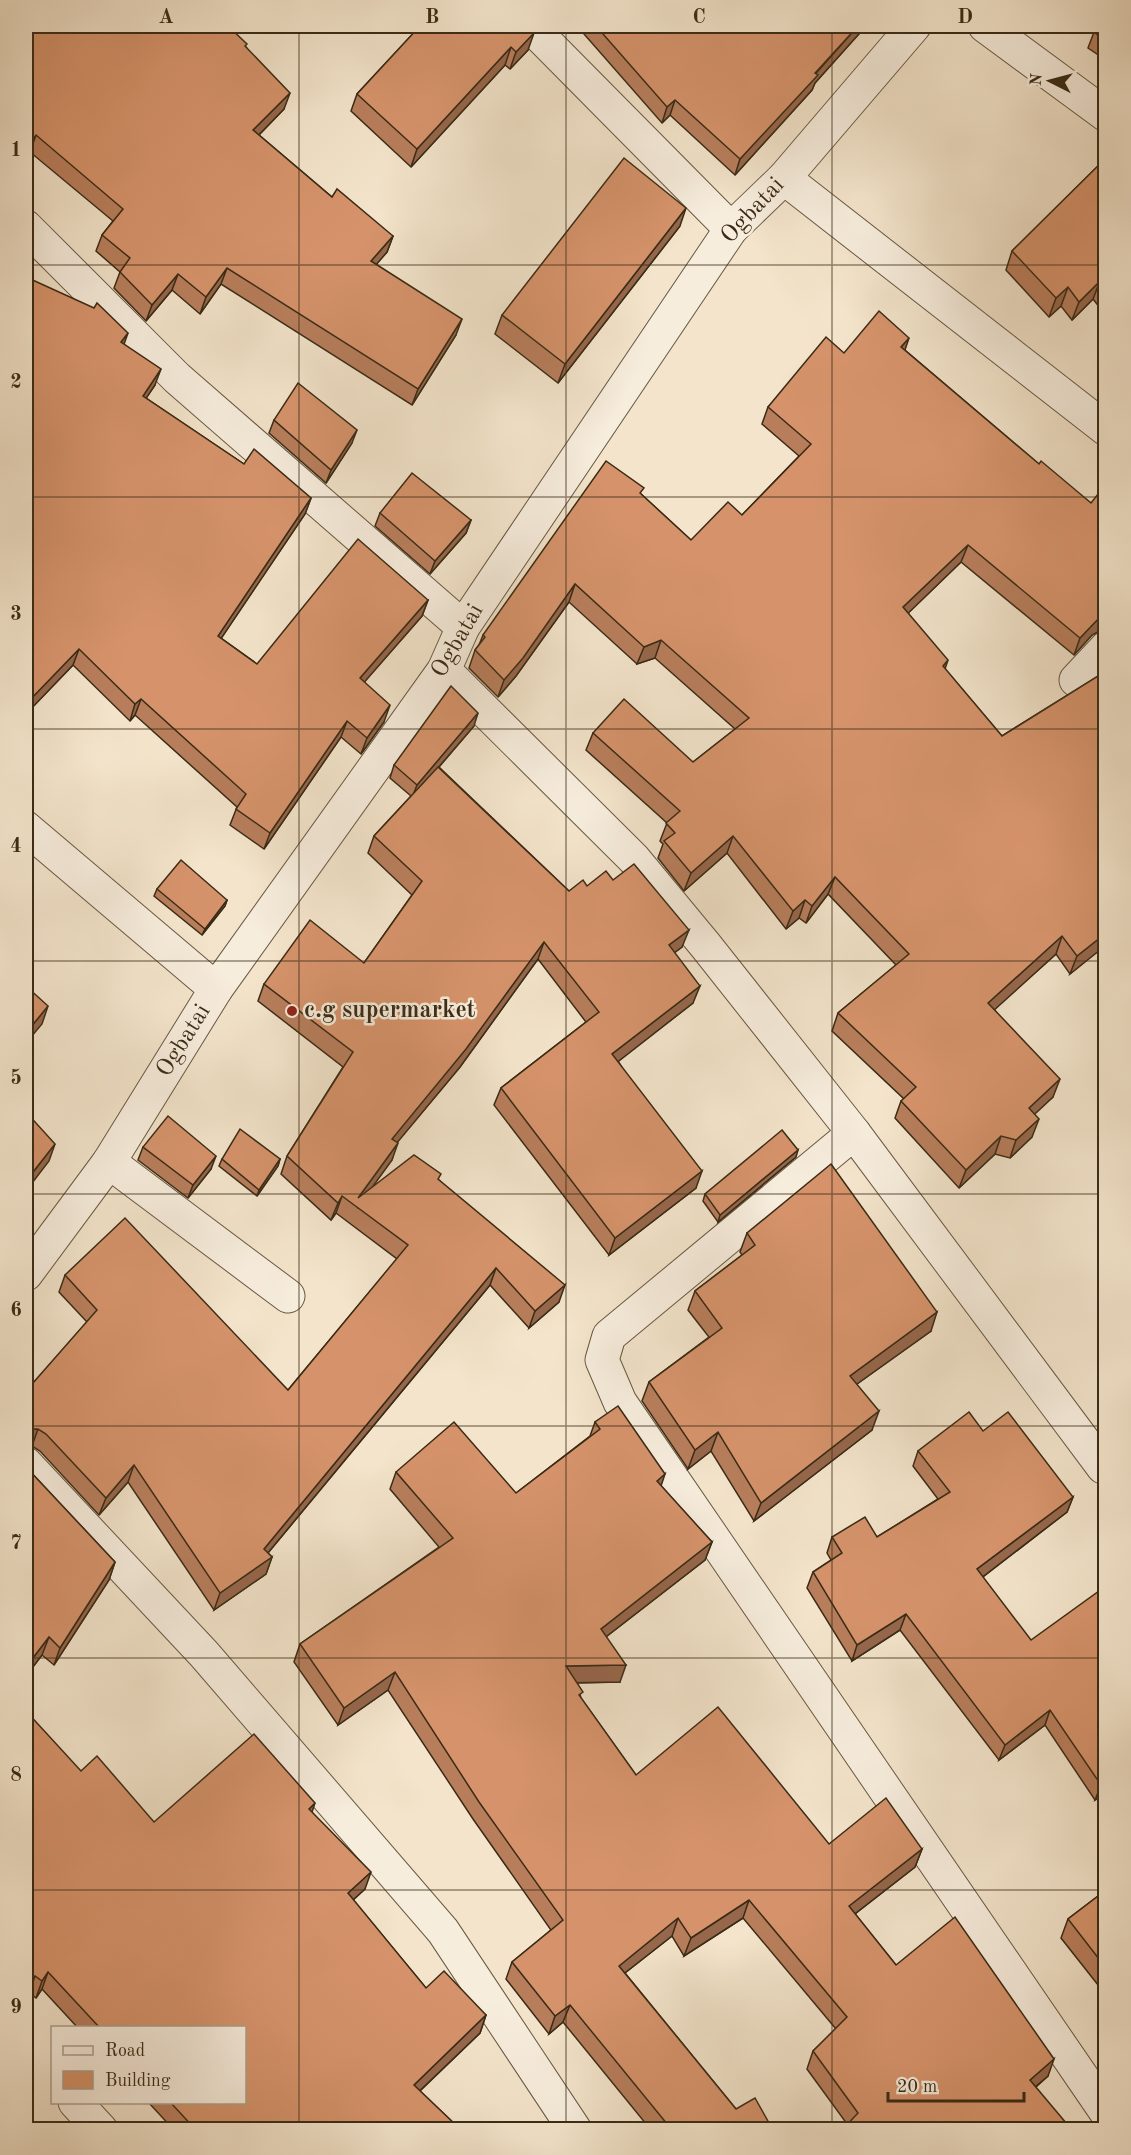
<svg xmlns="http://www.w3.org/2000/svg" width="1131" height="2155" viewBox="0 0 1131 2155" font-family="'Old Standard TT',serif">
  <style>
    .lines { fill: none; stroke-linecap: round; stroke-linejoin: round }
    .minor-casing { stroke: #685943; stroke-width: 35 }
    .minor { stroke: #f7eddd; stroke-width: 33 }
    .wall { fill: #b87e5c; stroke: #3a2b16; stroke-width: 1.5 }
    .shaded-wall { fill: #96674b; stroke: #3a2b16; stroke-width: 1.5 }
    .building { fill: #d6936b; stroke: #3a2b16; stroke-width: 1.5 }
    .grid { fill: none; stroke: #3a2b16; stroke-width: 1.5; stroke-opacity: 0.55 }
    .poi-dot { fill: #8f2418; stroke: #f7eddd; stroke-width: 2 }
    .labels { text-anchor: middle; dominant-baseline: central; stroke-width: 5; stroke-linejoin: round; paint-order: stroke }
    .street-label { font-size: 24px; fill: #3a2b16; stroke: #f7eddd }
    .poi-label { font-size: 24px; font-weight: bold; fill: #3a2b16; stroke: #f7eddd; text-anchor: start }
    .neatline { fill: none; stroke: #3a2b16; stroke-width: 2 }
    .grid-label { font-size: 20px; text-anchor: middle; font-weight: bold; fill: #3a2b16 }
  </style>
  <rect width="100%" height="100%" fill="#f3e4cb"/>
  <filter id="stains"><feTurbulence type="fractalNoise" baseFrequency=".00333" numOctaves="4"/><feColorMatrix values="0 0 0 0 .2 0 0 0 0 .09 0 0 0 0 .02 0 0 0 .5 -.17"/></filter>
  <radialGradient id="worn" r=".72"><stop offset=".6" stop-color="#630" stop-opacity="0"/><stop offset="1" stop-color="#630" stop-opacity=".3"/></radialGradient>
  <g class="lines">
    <g class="minor-casing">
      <g id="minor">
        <path d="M530,26L731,229"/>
        <path d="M985,26L1106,115"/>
        <path d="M784,178L1106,429"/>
        <path d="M26,227L177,378L463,627"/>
        <path d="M444,670L634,859L706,946L854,1133L1103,1467"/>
        <path d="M1076,680L1106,648"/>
        <path d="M26,828L216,989"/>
        <path d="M854,1133L609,1336L602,1360L620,1402L1106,2112"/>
        <path d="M109,1162L288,1296"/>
        <path d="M26,1274L109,1162L216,989L444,670L463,627L731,229L784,178L914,26"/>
        <path d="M26,1464L204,1654L443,1931L575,2130"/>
        <path d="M75,2102L101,2130"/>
      </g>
    </g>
    <use href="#minor" class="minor"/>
  </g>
  <g class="wall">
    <path d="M26,26L246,47L284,109L259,135L332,197L393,236L387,252L376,264L456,335L412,405L221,284L200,314L172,290L146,321L114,288L120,272L96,251L102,235L113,221L30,152Z"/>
    <path d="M420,26L528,50L510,69L505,65L411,167L351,111L357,94Z"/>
    <path d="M577,26H866L815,83L812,90L735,175L670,115L662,123Z"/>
    <path d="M1091,26H1106V60L1088,48L1094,32L1096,29Z"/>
    <path d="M1106,158V311L1104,313L1093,299L1072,320L1061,306L1049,317L1006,270L1012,251Z"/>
    <path d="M680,226L558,383L495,334L502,315Z"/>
    <path d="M26,277L124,344L155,385L146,398L244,464L311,498L305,514L221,638L257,664L428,600L422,616L364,682L384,722L361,754L341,737L264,849L230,825L237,807L135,715L130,721L73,665L26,714Z"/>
    <path d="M905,350L1039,464L1091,503L1106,492V630H1101L1092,635L1074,655L961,562L908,613L945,669L1002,736L1106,671V945L1070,974L1056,954L994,1009L1053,1097L1034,1114L1032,1137L1010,1158L995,1154L959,1188L895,1118L901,1101L904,1099L832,1031L838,1013L896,965L828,894L806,923L799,918L786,929L727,853L684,891L658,858L663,844L660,841L667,823L586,750L593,733L693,762L735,729L655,658L637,664L569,602L516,676L498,697L469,668L475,650L479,645L483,635L641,494L691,540L742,515L799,456L762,424L768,407L844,353Z"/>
    <path d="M274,420L352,443L326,483L269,433Z"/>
    <path d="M380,513L471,520L466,533L430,574L375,526Z"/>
    <path d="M474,726L439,767L569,891L613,880L682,947L674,953L693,1003L618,1061L696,1188L609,1255L494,1105L501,1088L586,1022L538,959L460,1067L397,1142L392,1160L372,1187L439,1180L559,1302L529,1328L490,1285L268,1553L272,1557L266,1574L214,1610L128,1482L99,1515L40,1451L32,1446H26V1391L87,1322L59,1292L65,1275L288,1390L397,1259L336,1213L331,1220L281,1174L287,1156L343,1067L258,1001L264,984L364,963L412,895L368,853L374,836L411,796L390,778L394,765Z"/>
    <path d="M157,889L227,900L225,906L202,935L154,896Z"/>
    <path d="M143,1147L211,1169L188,1198L138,1160Z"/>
    <path d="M796,1157L718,1222L703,1201L705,1194Z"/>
    <path d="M222,1159H280L278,1166L257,1196L219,1166Z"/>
    <path d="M747,1233L931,1331L857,1384L872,1430L754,1521L711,1451L688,1469L642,1401L649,1382L709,1337L688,1310L695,1291L742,1255L740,1252Z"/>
    <path d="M595,1422L661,1486L712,1542L705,1560L606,1637L620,1682L577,1683L581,1698L636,1775L829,1844L922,1849L915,1867L855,1914L896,1965L1048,2076L1036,2087L847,2124L807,2069L813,2051L836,2029L743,1918L684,1956L672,1936L625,1973L736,2109L773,2130H651L563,2022L549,2034L506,1979L512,1962L551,1930L473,1819L388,1690L338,1725L294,1662L300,1644L439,1547L390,1489L396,1472L516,1493L590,1436Z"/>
    <path d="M983,1431L1073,1497L1067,1512L983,1577L1106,1793L1095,1800L1045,1725L999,1760L900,1630L852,1661L807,1588L813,1572L831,1560L827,1553L832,1537H877L938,1499L913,1466L918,1451Z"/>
    <path d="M26,1467L115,1562L109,1580L54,1665L42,1655L26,1676Z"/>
    <path d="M81,1771L154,1822L312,1812L365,1889L353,1900L426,1988L486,2015L480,2033L420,2091L461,2130H174L149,2103H244V2028H78L42,1989L36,1998L29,1993Z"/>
    <path d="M1106,1890V1995L1061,1938L1068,1919Z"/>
  </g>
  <g class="shaded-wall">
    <path d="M858,26H866L815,83L812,90L735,175L740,159Z"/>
    <path d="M534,33L528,50L510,69L516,52Z"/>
    <path d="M511,47L505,65L411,167L417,149Z"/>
    <path d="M290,93L284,109L247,147L253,130Z"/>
    <path d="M675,100L670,115L662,123L667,107Z"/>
    <path d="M36,135L30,152L26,157V149Z"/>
    <path d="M686,208L680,226L558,383L565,364Z"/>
    <path d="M393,236L387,252L365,278L371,261Z"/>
    <path d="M227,268L221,284L200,314L206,297Z"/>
    <path d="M178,274L172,290L146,321L152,305Z"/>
    <path d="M1100,281L1093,299L1072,320L1079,302Z"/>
    <path d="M1068,287L1061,306L1049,317L1056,298Z"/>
    <path d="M462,319L456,335L412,405L418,389Z"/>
    <path d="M128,333L122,350L121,342Z"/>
    <path d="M909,338L903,356L901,347Z"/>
    <path d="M161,369L155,385L137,412L143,396Z"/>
    <path d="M357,430L352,443L326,483L331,470Z"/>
    <path d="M311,498L305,514L212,652L218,636Z"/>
    <path d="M471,520L466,533L430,574L435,561Z"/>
    <path d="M968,545L961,562L897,624L903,607Z"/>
    <path d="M575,584L569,602L516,676L498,697L504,680Z"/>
    <path d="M428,600L422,616L354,694L360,678Z"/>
    <path d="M1106,614V630H1101L1092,635L1074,655L1080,638L1099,618Z"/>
    <path d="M661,640L655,658L637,664L644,647Z"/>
    <path d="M79,649L73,665L26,714V704Z"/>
    <path d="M948,660L942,678L943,666Z"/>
    <path d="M141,699L135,715L130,721L135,704Z"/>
    <path d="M390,705L384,722L361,754L367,738Z"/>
    <path d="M478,713L474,726L412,798L417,785Z"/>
    <path d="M347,721L341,737L264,849L270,833Z"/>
    <path d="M733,836L727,853L684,891L691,873Z"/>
    <path d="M835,877L828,894L806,923L812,906Z"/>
    <path d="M227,900L225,906L202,935L205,929Z"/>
    <path d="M805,900L799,918L786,929L793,911Z"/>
    <path d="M689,930L682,947L662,962L669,945Z"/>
    <path d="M1106,933V945L1070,974L1077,956Z"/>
    <path d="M1062,936L1056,954L982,1021L988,1003Z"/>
    <path d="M544,942L538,959L460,1067L386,1156L392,1139Z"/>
    <path d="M700,986L693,1003L606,1071L612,1054Z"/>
    <path d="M48,1006L42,1024L26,1043V1033Z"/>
    <path d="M1060,1079L1053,1097L1022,1126L1029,1108Z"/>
    <path d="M1039,1119L1032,1137L1010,1158L1016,1140Z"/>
    <path d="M1001,1136L995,1154L959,1188L966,1170Z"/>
    <path d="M398,1143L392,1160L358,1207V1198Z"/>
    <path d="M55,1144L49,1161L26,1191V1181Z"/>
    <path d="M798,1150L796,1157L718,1222L720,1215Z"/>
    <path d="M216,1156L211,1169L188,1198L193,1185Z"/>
    <path d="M280,1159L278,1166L257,1196L259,1190Z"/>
    <path d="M702,1171L696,1188L609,1255L615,1238Z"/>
    <path d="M342,1196L336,1213L331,1220L338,1203Z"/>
    <path d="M496,1268L490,1285L257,1566L264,1549Z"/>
    <path d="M565,1285L559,1302L529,1328L535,1311Z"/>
    <path d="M937,1312L931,1331L843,1394L850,1376Z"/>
    <path d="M879,1411L872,1430L754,1521L761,1503Z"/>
    <path d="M27,1429H38L32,1446H26V1430Z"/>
    <path d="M718,1432L711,1451L688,1469L695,1450Z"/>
    <path d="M134,1465L128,1482L99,1515L106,1498Z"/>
    <path d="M665,1474L659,1492L657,1481Z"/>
    <path d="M1073,1497L1067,1512L972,1585L977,1569Z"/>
    <path d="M712,1542L705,1560L594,1646L601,1629Z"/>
    <path d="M272,1557L266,1574L214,1610L220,1593Z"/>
    <path d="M115,1562L109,1580L54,1665L60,1648Z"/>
    <path d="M906,1614L900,1630L852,1661L857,1645Z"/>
    <path d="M49,1637L42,1655L26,1676V1667Z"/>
    <path d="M626,1665L620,1682L559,1683L566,1666Z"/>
    <path d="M395,1672L388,1690L338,1725L344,1708Z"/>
    <path d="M1050,1710L1045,1725L999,1760L1005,1745Z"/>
    <path d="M1106,1781V1793L1095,1800L1101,1785Z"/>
    <path d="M315,1803L309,1821V1809Z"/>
    <path d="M922,1849L915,1867L843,1923L849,1906Z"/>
    <path d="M371,1872L365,1889L342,1910L348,1893Z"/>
    <path d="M749,1900L743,1918L684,1956L691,1938Z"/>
    <path d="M678,1918L672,1936L612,1983L619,1966Z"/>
    <path d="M48,1972L42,1989L36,1998L42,1981Z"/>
    <path d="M35,1976L29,1993L26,1995V1983Z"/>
    <path d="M570,2005L563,2022L549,2034L555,2016Z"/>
    <path d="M486,2015L480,2033L408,2102L414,2085Z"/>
    <path d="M1054,2059L1048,2076L1023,2097L1030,2080Z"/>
  </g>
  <g class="building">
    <path d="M26,26H228L247,44L245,46L290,93L253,130L332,197L337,189L393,236L371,261L462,319L418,389L227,268L206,297L178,274L152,305L120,272L130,258L102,235L123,209L36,135L26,149Z"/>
    <path d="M420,26H528L534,33L516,52L511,47L417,149L357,94Z"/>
    <path d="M596,26H858L815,73L818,75L740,159L675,100L667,107Z"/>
    <path d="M1099,26H1106V41L1094,32Z"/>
    <path d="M624,158L686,208L565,364L502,315Z"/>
    <path d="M1106,158V288L1100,281L1079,302L1068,287L1056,298L1012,251Z"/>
    <path d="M26,262L28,263L26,272Z"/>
    <path d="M26,277L94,308L97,303L128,333L121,342L161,369L143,396L244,464L254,449L311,498L218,636L257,664L358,539L428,600L360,678L390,705L367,738L347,721L270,833L236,809L246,794L141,699L135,704L79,649L26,704Z"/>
    <path d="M879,311L909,338L901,347L1039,464L1041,461L1091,503L1102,489L1106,492V614L1099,618L1080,638L968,545L903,607L948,660L943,666L1002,736L1106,671V933L1077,956L1062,936L988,1003L1060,1079L1029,1108L1039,1119L1016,1140L1001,1136L966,1170L901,1101L916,1087L838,1013L909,954L835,877L812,906L805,900L793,911L733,836L691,873L664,841L675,833L666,823L680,811L593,733L624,699L693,762L749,718L661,640L644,647L575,584L523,658L504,680L475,650L485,637L483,635L606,461L644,488L640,493L691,540L728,502L742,515L811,444L768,407L826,337L844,353Z"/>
    <path d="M298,383L357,430L331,470L274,420Z"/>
    <path d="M412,473L471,520L435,561L380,513Z"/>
    <path d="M451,686L478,713L417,785L394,765Z"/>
    <path d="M438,767L569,891L583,880L587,886L606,871L613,880L634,864L689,930L669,945L700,986L612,1054L702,1171L615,1238L501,1088L599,1012L544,942L466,1049L392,1139L398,1143L358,1198L414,1155L441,1174L438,1179L565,1285L535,1311L496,1268L264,1549L272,1557L220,1593L134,1465L106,1498L46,1434L38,1429H27L26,1430V1391L97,1310L65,1275L125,1218L288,1390L408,1245L342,1196L338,1203L287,1156L353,1052L264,984L310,920L364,963L422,881L374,836Z"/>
    <path d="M181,860L227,900L205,929L157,889Z"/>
    <path d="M26,986L48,1006L26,1033Z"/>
    <path d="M26,1112L55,1144L26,1181Z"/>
    <path d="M168,1116L216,1156L193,1185L143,1147Z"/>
    <path d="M240,1129L280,1159L259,1190L222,1159Z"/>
    <path d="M782,1130L798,1150L720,1215L705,1194Z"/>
    <path d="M831,1164L937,1312L850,1376L879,1411L761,1503L718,1432L695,1450L649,1382L722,1328L695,1291L755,1245L747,1233Z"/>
    <path d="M618,1406L665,1474L657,1481L712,1542L601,1629L626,1665L566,1666L583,1692L579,1695L636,1775L718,1707L829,1844L886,1798L922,1849L849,1906L896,1965L955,1917L1054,2059L1030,2080L1072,2130H842L858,2113L813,2051L847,2017L749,1900L691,1938L678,1918L619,1966L736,2109L755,2098L773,2130H672L570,2005L555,2016L512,1962L563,1920L479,1802L395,1672L344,1708L300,1644L453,1538L396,1472L454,1422L516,1493L600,1429L595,1422Z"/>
    <path d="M969,1412L983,1431L1008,1412L1073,1497L977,1569L1031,1640L1106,1586V1781L1101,1785L1050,1710L1005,1745L906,1614L857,1645L813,1572L842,1553L832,1537L865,1517L877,1537L950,1492L918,1451Z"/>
    <path d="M26,1467L115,1562L60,1648L49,1637L26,1667V1506L27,1504L26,1503Z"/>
    <path d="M26,1711L81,1771L97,1756L154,1822L254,1734L315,1803L309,1809L371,1872L348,1893L426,1988L444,1971L486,2015L414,2085L461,2130H196L171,2103H244V2028H100L48,1972L42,1981L35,1976L26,1983Z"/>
    <path d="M1106,1890V1968L1068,1919Z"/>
    <path d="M542,2122L548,2130H533Z"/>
  </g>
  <path class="grid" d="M299,26V2130M566,26V2130M832,26V2130M26,265H1106M26,497H1106M26,729H1106M26,961H1106M26,1194H1106M26,1426H1106M26,1658H1106M26,1890H1106"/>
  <circle class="poi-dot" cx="292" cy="1011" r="6"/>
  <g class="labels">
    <g class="street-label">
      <text transform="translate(753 211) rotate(-47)">Ogbatai</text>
      <text transform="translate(458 641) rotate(-60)">Ogbatai</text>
      <text transform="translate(184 1041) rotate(-58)">Ogbatai</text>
    </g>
    <g class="poi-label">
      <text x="304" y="1011">c.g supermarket</text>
    </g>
  </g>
  <rect width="1131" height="2155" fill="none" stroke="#f3e4cb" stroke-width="66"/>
  <rect x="51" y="2026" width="195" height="78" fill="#f7eddd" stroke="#ab9f8d" stroke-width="1.5"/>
  <rect x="63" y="2046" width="30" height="9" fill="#f7eddd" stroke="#ab9f8d" stroke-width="1.5"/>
  <text x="105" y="2056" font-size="18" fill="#3a2b16">Road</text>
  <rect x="63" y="2071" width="30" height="18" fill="#d6936b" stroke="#ab9f8d" stroke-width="1.5"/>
  <text x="105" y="2086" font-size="18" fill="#3a2b16">Building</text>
  <g transform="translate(1050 81) rotate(276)" stroke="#f7eddd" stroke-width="4.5" paint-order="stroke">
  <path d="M0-4.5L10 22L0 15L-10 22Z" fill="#3a2b16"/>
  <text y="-9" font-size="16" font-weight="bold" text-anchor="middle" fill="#3a2b16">N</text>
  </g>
  <path d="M888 2092v9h136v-9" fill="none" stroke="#3a2b16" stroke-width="3"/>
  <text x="897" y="2092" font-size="18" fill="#3a2b16" stroke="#f7eddd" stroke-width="4.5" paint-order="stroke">20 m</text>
  <rect x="33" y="33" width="1065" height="2089" class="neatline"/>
  <g class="grid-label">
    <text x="166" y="23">A</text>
    <text x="432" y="23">B</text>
    <text x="699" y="23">C</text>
    <text x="965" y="23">D</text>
    <text x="16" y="156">1</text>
    <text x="16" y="388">2</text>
    <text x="16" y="620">3</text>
    <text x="16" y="852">4</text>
    <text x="16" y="1084">5</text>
    <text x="16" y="1316">6</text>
    <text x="16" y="1549">7</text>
    <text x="16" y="1781">8</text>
    <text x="16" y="2013">9</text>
  </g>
  <rect width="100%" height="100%" filter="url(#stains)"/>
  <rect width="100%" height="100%" fill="url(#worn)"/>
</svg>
